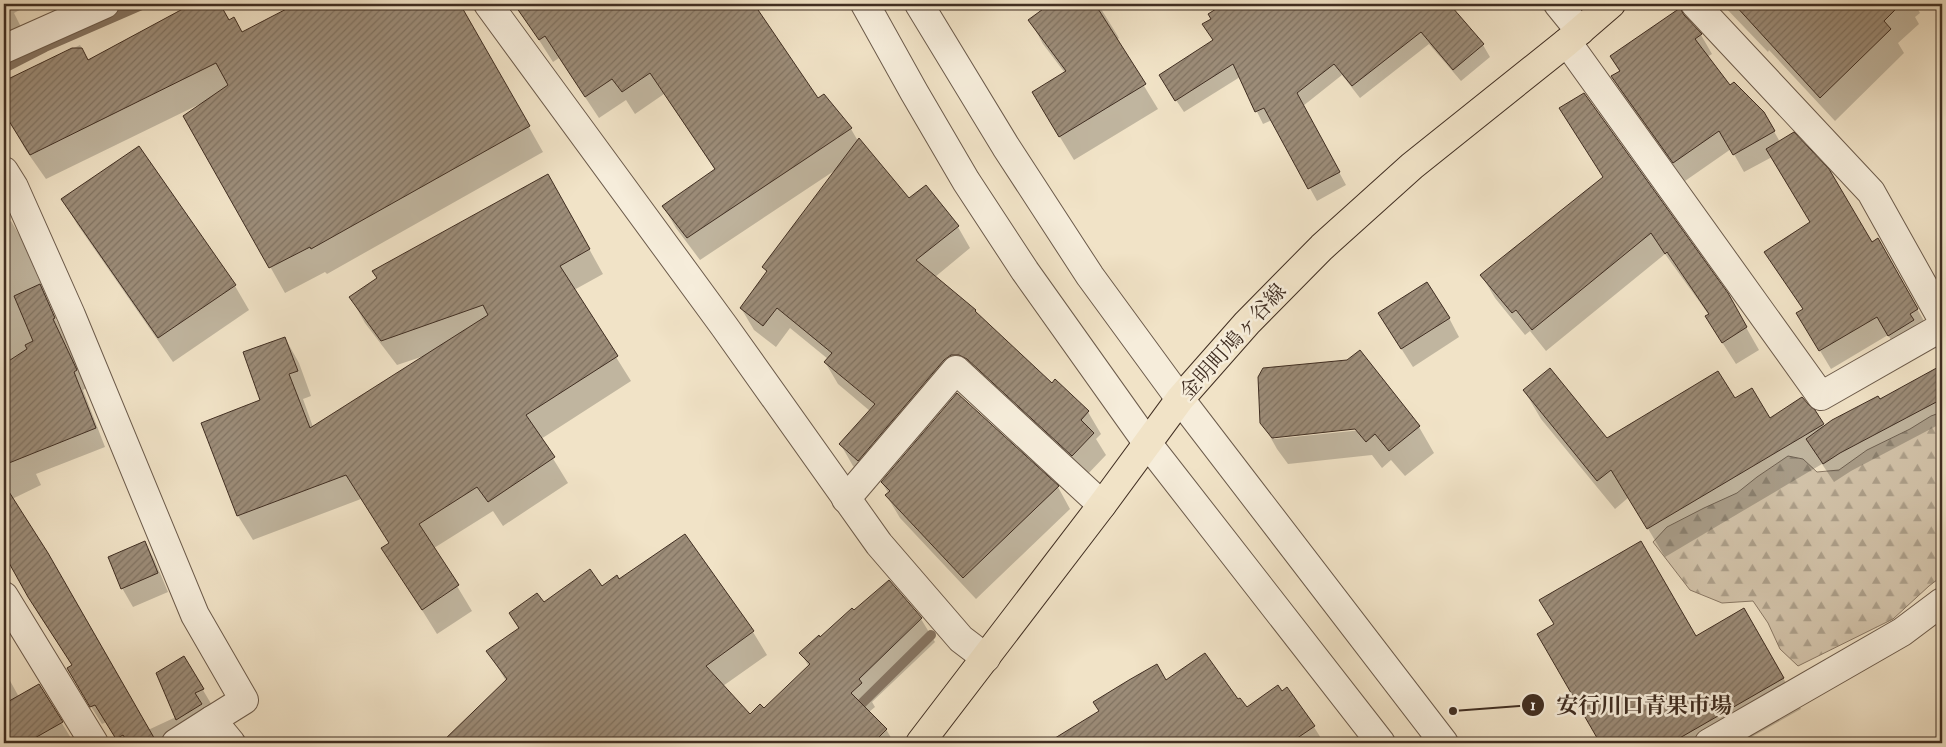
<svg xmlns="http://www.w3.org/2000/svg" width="1946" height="747" viewBox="0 0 1946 747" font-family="'IM FELL Double Pica','Noto Serif JP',serif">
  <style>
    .forest { fill: url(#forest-firs); stroke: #8a7966 }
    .shadow { fill: #0003; fill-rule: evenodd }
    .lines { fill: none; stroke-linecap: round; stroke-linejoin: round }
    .stream { stroke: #867563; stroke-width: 10 }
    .building { fill: url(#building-hatch); stroke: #402e22 }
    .minor-casing { stroke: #6c5b4b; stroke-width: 30 }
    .major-casing { stroke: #402e22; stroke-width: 30 }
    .minor { stroke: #f6eddb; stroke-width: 28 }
    .major { stroke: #f1e3c7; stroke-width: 28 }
    .labels { text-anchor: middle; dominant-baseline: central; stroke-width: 5; stroke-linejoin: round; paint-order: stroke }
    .street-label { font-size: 21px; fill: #402e22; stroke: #f6eddb }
    .leader { fill: none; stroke: #402e22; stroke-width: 2 }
    .callout-dot { fill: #402e22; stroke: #f6eddb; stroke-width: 2 }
    .mark-label { font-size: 15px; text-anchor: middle; font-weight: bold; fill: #fff }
    .callout-label { font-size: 22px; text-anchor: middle; font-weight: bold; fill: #402e22; stroke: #f6eddb; stroke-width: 5; stroke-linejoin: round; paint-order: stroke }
  </style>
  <defs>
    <pattern id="forest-firs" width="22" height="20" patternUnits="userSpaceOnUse" patternTransform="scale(1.25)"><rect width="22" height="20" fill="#d3c4ab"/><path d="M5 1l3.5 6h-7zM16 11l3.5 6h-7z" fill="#ada08b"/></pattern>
    <pattern id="building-hatch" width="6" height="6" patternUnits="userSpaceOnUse" patternTransform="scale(1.25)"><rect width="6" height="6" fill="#9c8c78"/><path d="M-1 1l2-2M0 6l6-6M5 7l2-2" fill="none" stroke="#817362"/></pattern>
  </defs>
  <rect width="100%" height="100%" fill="#f1e3c7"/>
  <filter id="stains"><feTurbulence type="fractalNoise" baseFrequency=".004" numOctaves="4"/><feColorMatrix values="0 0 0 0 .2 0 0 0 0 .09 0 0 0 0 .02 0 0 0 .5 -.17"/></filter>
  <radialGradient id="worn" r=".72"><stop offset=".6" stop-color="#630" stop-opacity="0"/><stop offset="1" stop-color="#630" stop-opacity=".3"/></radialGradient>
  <path class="forest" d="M1942,412V576L1929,586L1893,619L1798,666L1780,649L1768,623L1753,601L1722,603L1690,590L1653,542L1667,527L1704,508L1737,493L1757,477L1788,456L1803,459L1817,472L1839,470L1867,450L1910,429L1931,416Z"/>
  <g class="shadow">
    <path d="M4,4H31L14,13L23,31L4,50Z"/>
    <path d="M197,4H220L230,21L242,33L299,4H459L543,152L327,274L325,272L285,293L185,116L203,104L202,103L46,179L25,149L4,110V83L80,45L89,61Z"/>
    <path d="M516,4H763L756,8L818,100L823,95L851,129L858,141L908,200L958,227L970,248L935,277L975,311L978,316L1052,384L1055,381L1088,412L1101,434L1096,439L1106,455L1085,477L963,377L871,482L853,466L841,445L870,411L838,384L825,362L828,359L790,328L776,347L754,330L741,308L767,273L763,267L837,169L700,260L676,228L663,206L715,170L664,94L635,114L626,100L599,118L559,58L553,62Z"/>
    <path d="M1052,4H1098L1119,38L1116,40L1158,109L1074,160L1047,116L1065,73L1043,44L1030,20Z"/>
    <path d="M1211,4H1448L1483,45L1490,57L1461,81L1429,44L1360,98L1342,75L1303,106L1346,185L1317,201L1272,120L1263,124L1240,77L1184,112L1168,88L1214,41L1212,19L1216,11Z"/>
    <path d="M1722,4H1915L1920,13L1915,17L1919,24L1898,43L1904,53L1835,121L1769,50L1768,52Z"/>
    <path d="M1683,16L1701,35L1712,54L1707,57L1730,87L1763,112L1780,142L1871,244L1878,240L1928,328L1900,354L1888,335L1831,369L1798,314L1804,311L1766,253L1811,222L1772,157L1744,172L1731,149L1685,181L1623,95L1612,77L1620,72L1611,57Z"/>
    <path d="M1603,178L1727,294L1759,350L1736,364L1720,339L1709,315L1665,254L1546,351L1530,331L1525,335L1495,298L1482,276Z"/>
    <path d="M63,200L235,286L249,310L173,362L77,224Z"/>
    <path d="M562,200L603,274L574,290L631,381L541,439L568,483L503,526L493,511L434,548L472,611L437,634L383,548L390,544L361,499L253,540L238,516L262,401L285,338L299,363L311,396L303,399L313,427L424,356L397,365L365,323L351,298Z"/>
    <path d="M11,221L21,238L86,388L83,390L105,447L36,474L41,485L12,499L148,730L176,717L184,658L213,707L184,743H119L106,722L102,724L78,686L73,666L39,615L16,572L18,571L4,549V225Z"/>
    <path d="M1379,314L1449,318L1459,337L1413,367Z"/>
    <path d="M1360,352L1419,427L1434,453L1405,476L1391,460L1382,468L1372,455L1288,464L1277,449L1262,422ZM1361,427L1362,430L1274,439V436Z"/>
    <path d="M1942,354V423L1851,471L1834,482L1822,464L1665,557L1629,497L1615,509L1541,419L1524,390L1607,439L1734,400L1770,420L1814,411L1824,427L1879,401L1942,367L1936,357Z"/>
    <path d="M882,483L1058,487L1070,509L976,599L900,518L887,496L889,494Z"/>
    <path d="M684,535L753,632L767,655L723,686L750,716L764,710L809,667L801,653L854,612L889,581L921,619L935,642L872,702L875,707L869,712L886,729L894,743H442L506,681L488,651L519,629L510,613L619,581Z"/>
    <path d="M145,542L155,561L168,592L133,607L122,588Z"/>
    <path d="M1744,610L1801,709L1741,743H1601L1538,634L1555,624L1696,638Z"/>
    <path d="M4,670L19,697L39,686L74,743H4Z"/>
    <path d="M1166,682L1237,701L1247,708L1314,727L1324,743H1067L1062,735Z"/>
  </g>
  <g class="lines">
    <g class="stream">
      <path d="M4,68L45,47L144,4"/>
      <path d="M852,713L931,635"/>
    </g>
  </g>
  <g class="building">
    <path d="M192,4H220L229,20L234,17L242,32L296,4H460L530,126L311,249L310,247L269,268L183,116L228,85L216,63L30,155L4,113V81L72,48H82L88,60Z"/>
    <path d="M514,4H754L818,98L824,94L852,128L687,238L662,206L715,169L650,73L622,92L612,79L585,97L545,36L539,40Z"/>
    <path d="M1050,4H1095L1146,84L1059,137L1032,92L1066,71L1028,20Z"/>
    <path d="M1224,4H1457L1452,7L1484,44L1453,70L1421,32L1352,86L1334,64L1297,93L1340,172L1308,189L1264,108L1255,112L1233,64L1175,101L1159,75L1213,40L1202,24L1211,19L1208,14Z"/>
    <path d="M1734,4H1901L1884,21L1891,29L1820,98Z"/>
    <path d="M1680,8L1684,15L1702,34L1695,39L1730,85L1734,82L1764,112L1775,131L1733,155L1719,131L1673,163L1611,76L1620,71L1610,56Z"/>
    <path d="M1584,93L1728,293L1747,327L1722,343L1705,316L1709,314L1667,252L1665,254L1651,233L1532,330L1516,310L1512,313L1480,275L1603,177L1559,108Z"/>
    <path d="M1794,132L1829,169L1872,242L1878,238L1918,309L1910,314L1914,320L1888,336L1877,317L1819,351L1796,313L1803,309L1764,252L1810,222L1766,149Z"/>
    <path d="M859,138L909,198L926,185L959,226L916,260L976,310L975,311L1052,383L1055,379L1089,411L1081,420L1094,433L1072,456L967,359L959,355H951L944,360L858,461L839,444L875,404L824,362L832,353L777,308L763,326L740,308L767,271L762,267Z"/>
    <path d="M139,146L236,285L158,338L61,199Z"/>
    <path d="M548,174L590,249L560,266L618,356L526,415L555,457L488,502L477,487L419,524L459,585L422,610L381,548L389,543L346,475L237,516L201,423L260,400L243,352L285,337L298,371L289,374L310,428L488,315L483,305L381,341L349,297L377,278L372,271Z"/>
    <path d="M1427,282L1450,318L1401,349L1378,313Z"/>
    <path d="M40,284L55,318L53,319L77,370L74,372L96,428L4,465V364L27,349L25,345L33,341L14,296Z"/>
    <path d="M1360,350L1420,426L1389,451L1375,434L1366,442L1355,429L1272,438L1260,423L1258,377L1263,368L1347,360Z"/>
    <path d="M1942,365V399L1840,453L1823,464L1806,439L1832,420L1878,396L1880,399Z"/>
    <path d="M1550,368L1607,438L1718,371L1735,398L1752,388L1770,418L1802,397L1809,405L1815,410L1824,424L1647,529L1611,470L1597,481L1523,390Z"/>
    <path d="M957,393L1059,486L963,578L885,495L890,491L881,482Z"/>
    <path d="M4,484L48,553L157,743H128L123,735L116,739L95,705L90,707L67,668L72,665L28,597L4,554Z"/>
    <path d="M685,534L754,631L706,666L750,714L760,704L764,708L810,664L799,653L819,635L820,637L852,608L854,610L889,580L896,588L922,618L859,679L862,683L851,693L887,729L873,743H441L507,679L486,651L519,628L509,613L537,593L544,602L590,569L602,586L617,575L619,579Z"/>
    <path d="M145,541L158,573L121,589L108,557Z"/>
    <path d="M1641,541L1696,636L1744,608L1784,678L1671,743H1600L1537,634L1554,624L1539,600Z"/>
    <path d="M1205,653L1238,699L1240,698L1247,707L1278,685L1282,691L1287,687L1315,726L1290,743H1047L1099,711L1093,702L1129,680L1157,664L1166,680Z"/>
    <path d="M184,656L204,689L195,693L202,704L176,720L156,673Z"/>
    <path d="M39,684L63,722L26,743H4V704Z"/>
  </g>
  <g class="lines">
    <g class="minor-casing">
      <g id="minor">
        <path d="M488,4L724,326L879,544L961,639L986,658"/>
        <path d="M865,4L914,92L966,181L1025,271L1148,444L1381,743"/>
        <path d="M919,4L1006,147L1090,276L1180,399L1444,743"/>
        <path d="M1558,4L1580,31"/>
        <path d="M1695,4L1871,192L1942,319"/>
        <path d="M1567,42L1821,396L1942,327"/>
        <path d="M4,49L105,4"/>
        <path d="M4,171L14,187L71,315L195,615L244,700L212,720"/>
        <path d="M846,499L956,370L1102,505"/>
        <path d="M4,596L94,743"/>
        <path d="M176,743L212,720L231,743"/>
        <path d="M1709,743L1902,632L1942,602"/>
      </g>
    </g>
    <g class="major-casing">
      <path id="major" d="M920,743L1102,505L1180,399L1247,323L1322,247L1412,166L1567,42L1611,4"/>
    </g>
    <use href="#minor" class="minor"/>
    <use href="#major" class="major"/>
  </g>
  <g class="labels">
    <g class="street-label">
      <text transform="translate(1233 342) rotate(-48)">金明町鳩ヶ谷線</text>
    </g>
  </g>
  <path class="leader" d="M1453 711L1533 705"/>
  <g class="callout-dot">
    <circle cx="1453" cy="711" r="5"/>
    <circle cx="1533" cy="705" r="12"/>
  </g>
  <g class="mark-label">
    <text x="1533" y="710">1</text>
  </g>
  <g class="callout-label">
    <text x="1644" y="713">安行川口青果市場</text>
  </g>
  <rect width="1946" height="747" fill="none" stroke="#f1e3c7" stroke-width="20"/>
  <rect x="5" y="5" width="1936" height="737" fill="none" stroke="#402e22" stroke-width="2.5"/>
  <rect x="10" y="10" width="1926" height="727" fill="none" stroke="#402e22"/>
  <rect width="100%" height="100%" filter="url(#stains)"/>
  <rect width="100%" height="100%" fill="url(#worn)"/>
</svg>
